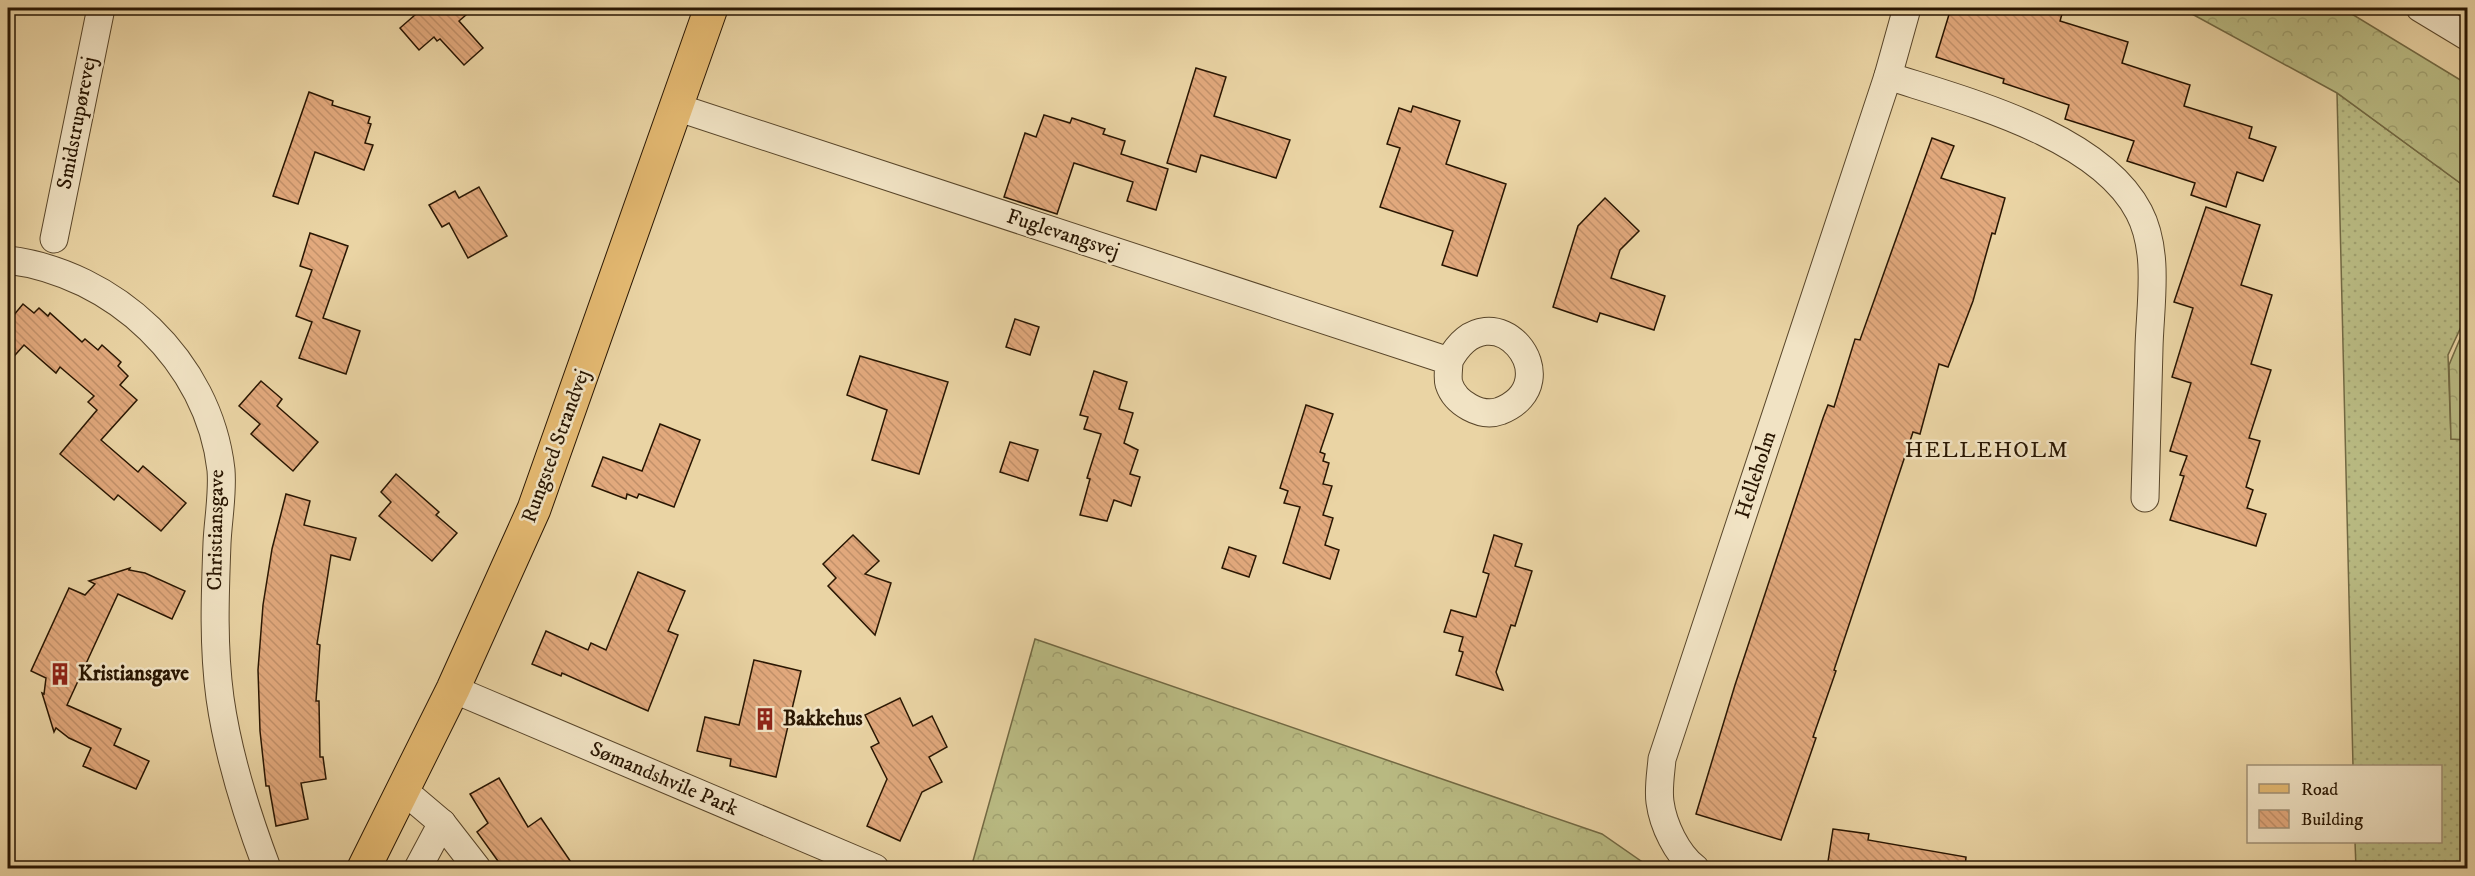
<svg xmlns="http://www.w3.org/2000/svg" width="2475" height="876" viewBox="0 0 2475 876" font-family="'IM FELL DW Pica',serif">
  <style>
    .grass { fill: url(#grass-dots); stroke: #726943; stroke-width: 1.5 }
    .forest { fill: url(#forest-crowns); stroke: #726943; stroke-width: 1.5 }
    .building { fill: url(#building-back-hatch); stroke: #291602; stroke-width: 1.5 }
    .lines { fill: none; stroke-linecap: round; stroke-linejoin: round }
    .minor-casing { stroke: #59462a; stroke-width: 29 }
    .major-casing { stroke: #291602; stroke-width: 35 }
    .minor { stroke: #f1e3c4; stroke-width: 27 }
    .major { stroke: #e5ba72; stroke-width: 33 }
    .labels { text-anchor: middle; dominant-baseline: central; stroke-width: 5; stroke-linejoin: round; paint-order: stroke }
    .street-label { font-size: 21px; fill: #291602; stroke: #f1e3c4 }
    .poi-label { font-size: 21px; font-weight: bold; fill: #291602; stroke: #f1e3c4; text-anchor: start }
    .neighbourhood-label { font-size: 22px; letter-spacing: 1.5px; fill: #291602; stroke: #f1e3c4 }
  </style>
  <defs>
    <pattern id="grass-dots" width="8" height="8" patternUnits="userSpaceOnUse" patternTransform="scale(1.5)"><rect width="8" height="8" fill="#babc84"/><path d="M2 2h.1M6 6h.1" fill="none" stroke="#a0a170" stroke-width="1.8" stroke-linecap="round"/></pattern>
    <pattern id="forest-crowns" width="20" height="18" patternUnits="userSpaceOnUse" patternTransform="scale(1.5)"><rect width="20" height="18" fill="#babc84"/><path d="M2 6a3 3 0 1 1 6 0M12 15a3 3 0 1 1 6 0" fill="none" stroke="#a0a170"/></pattern>
    <pattern id="building-back-hatch" width="6" height="6" patternUnits="userSpaceOnUse" patternTransform="scale(1.5)"><rect width="6" height="6" fill="#e2a97d"/><path d="M-1 5l2 2M0 0l6 6M5-1l2 2" fill="none" stroke="#c2916a"/></pattern>
  </defs>
  <rect width="100%" height="100%" fill="#ead4a4"/>
  <filter id="stains"><feTurbulence type="fractalNoise" baseFrequency=".00333" numOctaves="4"/><feColorMatrix values="0 0 0 0 .2 0 0 0 0 .09 0 0 0 0 .02 0 0 0 .5 -.17"/></filter>
  <radialGradient id="worn" r=".72"><stop offset=".6" stop-color="#630" stop-opacity="0"/><stop offset="1" stop-color="#630" stop-opacity=".3"/></radialGradient>
  <path class="grass" d="M2337,93L2467,188V314L2448,355L2451,439L2468,440L2467,868H2356L2355,842H2440V766H2353Z"/>
  <g class="forest">
    <path d="M2181,8H2342L2467,84V188L2337,93Z"/>
    <path d="M2467,322V440L2451,439L2449,365Z"/>
    <path d="M1035,639L1602,834L1651,868H971Z"/>
  </g>
  <g class="building">
    <path d="M423,8H474L459,21L483,48L464,65L440,39L437,41L434,37L419,50L400,28Z"/>
    <path d="M1951,8H2043L2062,14L2060,21L2128,42L2122,63L2190,85L2184,106L2252,127L2249,138L2276,147L2263,181L2237,172L2226,207L2191,195L2195,183L2127,161L2134,141L2065,119L2069,105L2003,83L2004,79L1936,57Z"/>
    <path d="M1196,68L1226,77L1214,116L1290,140L1276,178L1201,155L1196,172L1167,163Z"/>
    <path d="M309,92L333,101L332,105L370,117L368,123L371,124L365,143L373,145L364,170L315,152L298,204L273,196Z"/>
    <path d="M1413,106L1460,121L1446,164L1506,184L1477,276L1442,265L1453,231L1380,207L1400,148L1387,144L1399,108L1411,112Z"/>
    <path d="M1044,115L1070,123L1072,118L1105,129L1103,134L1125,141L1121,154L1168,169L1156,210L1127,201L1133,182L1074,163L1057,214L1004,197L1025,133L1036,137Z"/>
    <path d="M1932,138L1954,146L1941,178L2005,198L1995,234L1992,233L1973,301L1948,367L1939,364L1920,434L1913,432L1834,670L1836,671L1813,737L1816,738L1781,840L1696,814L1735,685L1823,418L1828,405L1834,407L1855,339L1860,340Z"/>
    <path d="M479,187L507,236L468,258L449,223L442,227L429,205L455,191L459,198Z"/>
    <path d="M1605,198L1639,231L1620,250L1611,278L1665,296L1654,330L1600,313L1597,322L1553,307L1578,226Z"/>
    <path d="M2206,207L2260,225L2241,285L2272,295L2251,364L2271,370L2249,438L2260,441L2246,487L2253,490L2247,508L2266,514L2256,546L2170,520L2184,476L2180,475L2187,456L2170,451L2191,383L2172,377L2193,308L2174,302Z"/>
    <path d="M310,233L348,246L323,318L360,331L346,374L299,358L312,322L296,316L312,270L300,266Z"/>
    <path d="M23,304L34,313L39,308L48,316L50,313L82,342L85,339L98,350L102,345L121,362L118,366L128,376L120,385L137,400L101,440L138,472L143,466L186,503L161,531L118,495L114,500L60,454L97,410L88,402L94,396L60,367L56,373L24,345L8,363V322Z"/>
    <path d="M1015,319L1039,327L1030,355L1006,347Z"/>
    <path d="M860,356L948,382L919,474L872,460L887,410L847,395Z"/>
    <path d="M1094,371L1127,382L1119,409L1133,413L1124,443L1138,450L1130,474L1140,477L1131,506L1114,500L1107,521L1080,515L1090,479L1087,478L1101,434L1084,429L1088,417L1080,415Z"/>
    <path d="M261,381L282,399L277,406L318,442L293,471L251,434L260,424L239,406Z"/>
    <path d="M1306,405L1333,414L1320,452L1325,454L1323,461L1329,463L1323,484L1332,486L1323,515L1333,518L1325,545L1339,550L1330,579L1283,563L1300,507L1284,503L1288,491L1280,488Z"/>
    <path d="M660,424L700,440L674,507L639,494L637,498L627,494L626,499L592,486L603,457L642,471Z"/>
    <path d="M1010,442L1038,450L1028,481L1000,472Z"/>
    <path d="M396,474L439,512L436,515L457,533L432,561L379,516L391,502L381,492Z"/>
    <path d="M286,494L310,501L304,525L356,538L350,560L331,555L317,644L320,645L316,701H319L320,757H323L326,779L301,783L308,819L276,826L269,786H266L260,731L258,670L263,605L272,549Z"/>
    <path d="M853,535L879,561L865,574L891,583L875,635L828,586L836,578L823,564Z"/>
    <path d="M1494,535L1522,544L1515,566L1532,571L1515,626L1511,625L1496,672L1503,690L1456,675L1463,652L1459,651L1463,637L1444,632L1451,610L1476,617L1489,574L1483,572Z"/>
    <path d="M1229,547L1256,556L1249,577L1222,568Z"/>
    <path d="M130,568L129,570L145,573L185,591L172,619L118,594L67,705L121,729L114,745L149,761L136,789L83,766L91,748L69,738L56,728L54,732L42,693L44,694L46,678L31,671L69,588L85,595L95,584L89,581Z"/>
    <path d="M638,572L685,591L668,631L678,635L648,711L562,673L561,676L532,664L546,631L588,650L591,643L606,650Z"/>
    <path d="M754,660L801,671L776,777L730,766L731,759L697,751L705,717L739,725Z"/>
    <path d="M900,698L913,726L932,716L947,747L929,757L942,782L922,792L900,841L867,826L887,779L871,747L879,743L865,715Z"/>
    <path d="M499,778L528,827L541,818L575,868H503L477,832L488,823L470,794Z"/>
    <path d="M1833,829L1869,834L1868,840L1966,857L1965,868H1827Z"/>
  </g>
  <g class="lines">
    <g class="minor-casing">
      <g id="minor">
        <path d="M2420,8L2468,37"/>
        <path d="M1888,76C1965,101 2099,135 2139,212C2160,252 2150,305 2149,348C2148,398 2146,448 2145,498"/>
        <path d="M676,107L1449,361C1492,282 1573,382 1500,411C1481,418 1455,403 1449,384C1447,377 1449,368 1449,361"/>
        <path d="M54,239L101,8"/>
        <path d="M8,260C114,273 209,361 221,470C223,494 218,520 217,543C215,595 213,646 220,698C228,755 247,815 267,868"/>
        <path d="M453,689L875,868"/>
        <path d="M403,790L442,823L477,868"/>
        <path d="M418,868L442,823"/>
        <path d="M1695,868C1677,854 1663,825 1660,802C1658,788 1661,772 1662,759L1888,76L1907,8"/>
      </g>
    </g>
    <g class="major-casing">
      <path id="major" d="M364,868L453,689L534,509L711,8"/>
    </g>
    <use href="#minor" class="minor"/>
    <use href="#major" class="major"/>
  </g>
  <defs>
    <g id="building-bare" transform="scale(1.8)"><path d="M-4-6H4V6H1V3H-1V6H-4ZM-2.5-4.3h1.7v1.8h-1.7ZM.8-4.3h1.7v1.8H.8ZM-2.5-1h1.7V.8h-1.7ZM.8-1h1.7V.8H.8Z" fill="#8f2418" stroke="#f1e3c4" stroke-width="2.5" paint-order="stroke"/></g>
  </defs>
  <g fill-rule="evenodd">
    <use href="#building-bare" x="60" y="674"/>
    <use href="#building-bare" x="765" y="719"/>
  </g>
  <g class="labels">
    <g class="street-label">
      <text transform="translate(77 123) rotate(-79)">Smidstrupørevej</text>
      <text transform="translate(1063 234) rotate(18)">Fuglevangsvej</text>
      <text transform="translate(556 446) rotate(-70)">Rungsted Strandvej</text>
      <text transform="translate(1756 475) rotate(-72)">Helleholm</text>
      <text transform="translate(216 530) rotate(-89)">Christiansgave</text>
      <text transform="translate(664 779) rotate(23)">Sømandshvile Park</text>
    </g>
    <g class="poi-label">
      <text x="78" y="674">Kristiansgave</text>
      <text x="783" y="719">Bakkehus</text>
    </g>
    <g class="neighbourhood-label">
      <text x="1987" y="450">HELLEHOLM</text>
    </g>
  </g>
  <rect width="2475" height="876" fill="none" stroke="#ead4a4" stroke-width="30"/>
  <rect x="9" y="9" width="2457" height="858" fill="none" stroke="#291602" stroke-width="3"/>
  <rect x="15" y="15" width="2445" height="846" fill="none" stroke="#291602" stroke-width="1.5"/>
  <rect x="2247" y="765" width="195" height="78" fill="#f1e3c4" stroke="#a19176" stroke-width="1.5"/>
  <rect x="2259" y="784" width="30" height="9" fill="#e5ba72" stroke="#a19176" stroke-width="1.5"/>
  <text x="2301" y="795" font-size="18" fill="#291602">Road</text>
  <rect x="2259" y="810" width="30" height="18" fill="url(#building-back-hatch)" stroke="#a19176" stroke-width="1.5"/>
  <text x="2301" y="825" font-size="18" fill="#291602">Building</text>
  <rect width="100%" height="100%" filter="url(#stains)"/>
  <rect width="100%" height="100%" fill="url(#worn)"/>
</svg>
